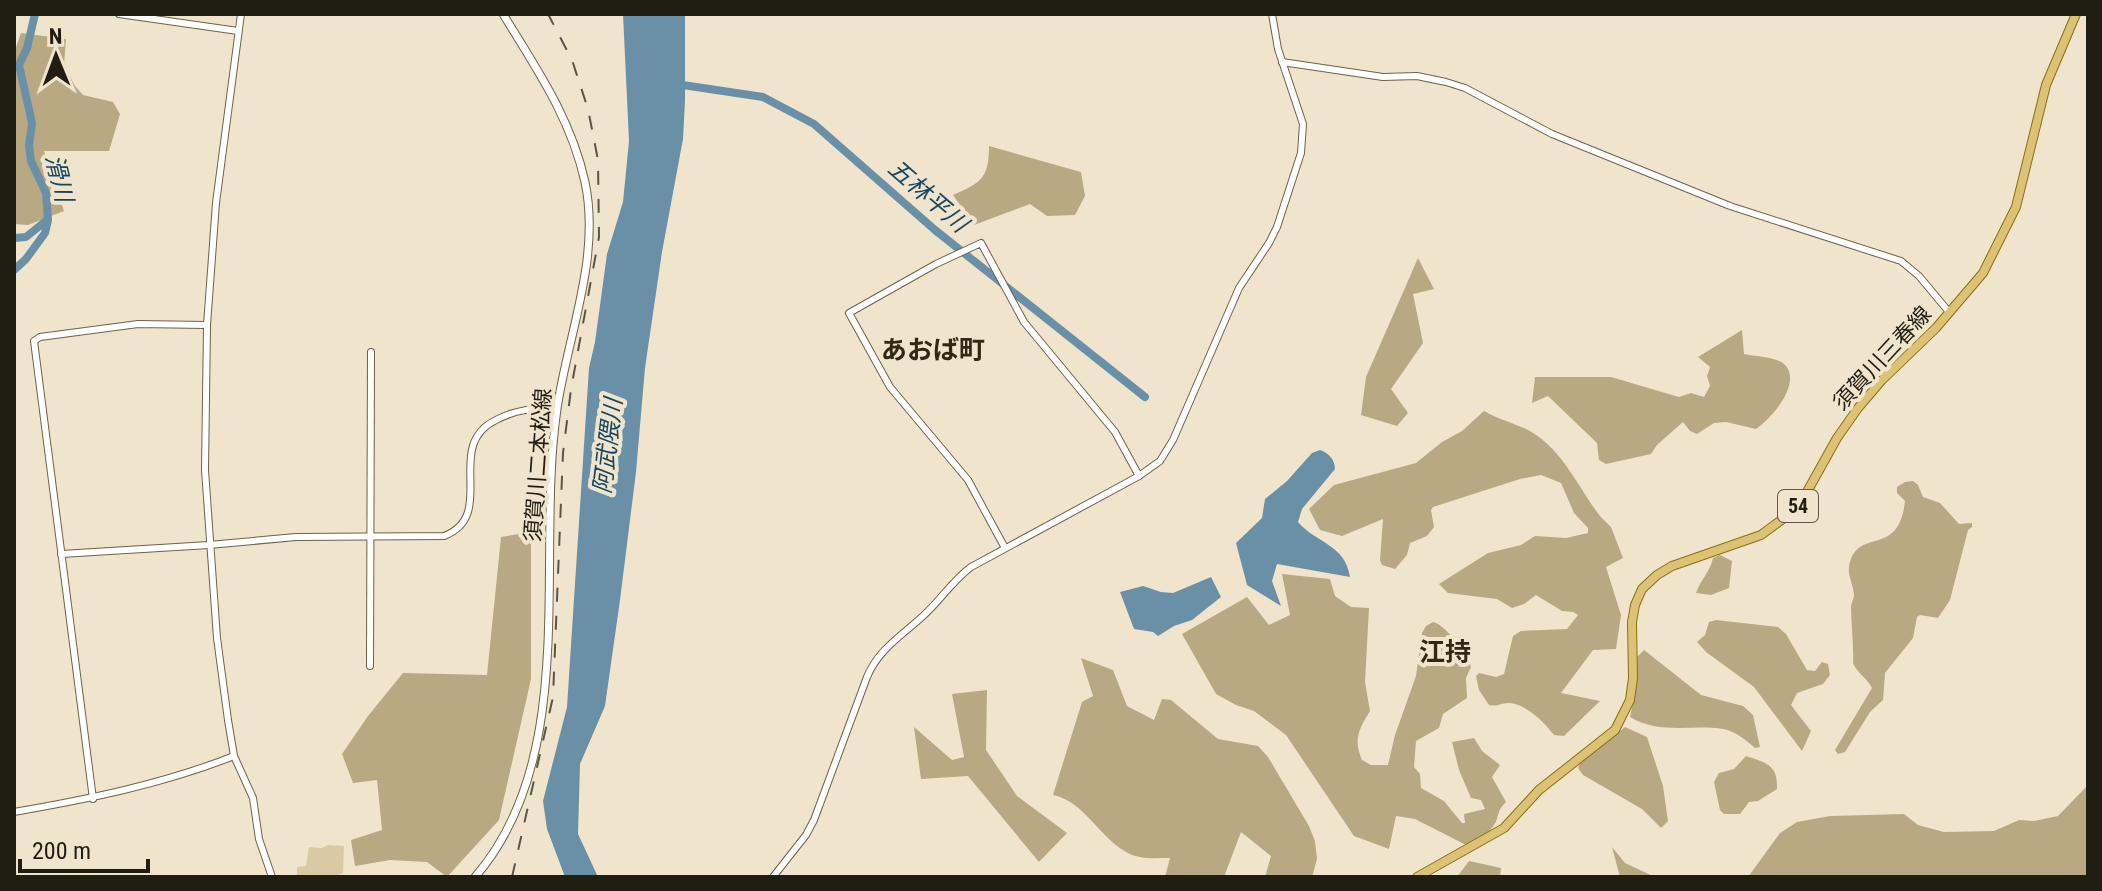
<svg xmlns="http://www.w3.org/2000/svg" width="2102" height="891" viewBox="0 0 2102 891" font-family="'Roboto Condensed','Noto Sans JP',sans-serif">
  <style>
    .green { fill: #dacaa4 }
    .forest { fill: #b9a983 }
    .water { fill: #6a90a8 }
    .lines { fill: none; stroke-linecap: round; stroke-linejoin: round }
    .river { stroke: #6a90a8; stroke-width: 8 }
    .tertiary-casing { stroke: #6b624b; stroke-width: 8 }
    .secondary-casing { stroke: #6b624b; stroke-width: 9 }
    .primary-casing { stroke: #8a6e16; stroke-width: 10 }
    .tertiary { stroke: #fff; stroke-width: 6 }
    .secondary { stroke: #fff; stroke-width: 7 }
    .primary { stroke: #dbc274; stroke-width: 8 }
    .rail { stroke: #5a5547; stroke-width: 2; stroke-dasharray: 14 14; stroke-linecap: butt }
    .labels { text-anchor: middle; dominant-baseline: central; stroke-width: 8; stroke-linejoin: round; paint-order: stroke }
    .shield { fill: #f0e5cc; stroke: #5e594a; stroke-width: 2 }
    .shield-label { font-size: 20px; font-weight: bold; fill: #201d13 }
    .street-label { font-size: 22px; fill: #201d13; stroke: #f0e5cc }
    .water-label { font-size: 24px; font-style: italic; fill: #164761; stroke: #f0e5cc }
    .quarter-label { font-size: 26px; font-weight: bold; fill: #322915; stroke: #f0e5cc }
  </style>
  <rect width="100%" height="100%" fill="#f0e5cc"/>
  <path class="green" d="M328,845L344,846L343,873L333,877H297V867L306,866L309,847L322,848Z"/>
  <g class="forest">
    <path d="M21,33L66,39L64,65L75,86L83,95L113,102L120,114L109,151H44L64,211L28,225L14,224V53Z"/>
    <path d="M989,146L1081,172L1085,196L1075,215L1047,216L1030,204L974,225L953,195C981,183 989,178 989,146Z"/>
    <path d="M1418,258L1434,289L1413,294L1423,343L1391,389L1408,413L1397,426L1361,415L1366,377Z"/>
    <path d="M1742,330L1744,354C1757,357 1777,356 1786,366C1801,385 1771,419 1756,429L1726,422L1714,423L1697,434L1690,431L1683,422L1657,445L1651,454L1606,464L1599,460L1597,443L1548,396L1532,403L1535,377H1611L1679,397L1691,393L1704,397L1710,386L1707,376L1710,367L1698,357Z"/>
    <path d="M1484,411C1498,419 1510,422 1524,428C1561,445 1577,486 1600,516L1611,527L1623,558L1606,567L1621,615L1616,649L1593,650L1561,693L1600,701L1564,736L1554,735C1544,722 1526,704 1509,703C1501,703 1497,707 1489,705L1479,690L1476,676L1479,673L1496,677L1504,674L1513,636L1521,631L1567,629L1578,615L1573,612L1562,611L1536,595L1524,604L1512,608L1497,599L1448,593L1439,584L1488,553L1521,545L1535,536L1566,538L1588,533V528L1574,513L1561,483L1541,475L1520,479L1433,507L1431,510L1434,527L1427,536L1410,543L1407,555L1395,569L1382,565L1380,560L1383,519L1342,536L1320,530L1309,509L1334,485L1416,463L1442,442L1462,431Z"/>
    <path d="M1913,481L1918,485L1923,497L1940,503L1959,524L1972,523V527L1968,530L1950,600L1938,618L1920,615L1917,617L1913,638L1885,673L1883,700L1870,712L1845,752L1838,754L1835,750L1872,688C1867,678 1857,673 1853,663C1854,644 1851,626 1851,607C1851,603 1854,599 1854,595C1853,582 1845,573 1851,559C1863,529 1899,556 1905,501L1897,493V487L1905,482Z"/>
    <path d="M531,532V679L499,820L447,877L427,862L390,860L355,866L351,840L382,830L377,780L353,783L342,754L368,716L403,673L487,675L501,537Z"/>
    <path d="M1720,555L1732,561L1729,588L1711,595L1696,593C1701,579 1710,572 1713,558Z"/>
    <path d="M1282,574L1330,579L1335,596L1351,607L1369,608L1365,682L1370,711C1359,729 1353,739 1362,760L1371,765H1388L1395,735L1416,676L1422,633L1426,626L1433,622C1445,624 1469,656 1471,667L1466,678L1467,698L1443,714L1439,728L1416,741L1414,767L1420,774L1421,788L1444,801L1462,823H1465L1464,814L1485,809L1481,800L1471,798L1459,770L1452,742L1474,738L1482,751L1500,765L1492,777L1506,802C1495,813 1500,817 1494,825C1489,834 1475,840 1466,845L1415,819L1396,816L1389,849L1354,836L1286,735L1254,711L1236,705L1216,694L1182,634L1247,597L1269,625L1290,615Z"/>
    <path d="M1716,620L1778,627L1786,634L1807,670L1815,671L1822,662L1828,664L1830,675L1823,684L1797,693L1791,705L1811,731L1802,751L1754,687L1706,652L1697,642L1705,635L1709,622Z"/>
    <path d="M1644,650L1701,695L1743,706L1753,715L1760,747L1755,748C1746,740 1735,731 1723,729C1691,724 1660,735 1630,717L1635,693L1636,658Z"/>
    <path d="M1081,658L1113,670L1127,706L1154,720L1162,699L1171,700L1218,739L1258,746L1268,757L1309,826L1315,841L1317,859L1312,877H1265L1271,856L1241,832L1224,877H1165L1170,858C1156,858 1139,860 1126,852C1098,836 1085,802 1053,795L1082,702L1093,696Z"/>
    <path d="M987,690L986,750L1017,796L1067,833L1039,862L968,776L921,779L914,727L952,760L964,757L952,694Z"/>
    <path d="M1625,727L1647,737L1663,786L1668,821L1661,828L1642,809L1583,775L1578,768L1580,763Z"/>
    <path d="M1746,756C1767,763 1778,765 1777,789L1758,801L1749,802L1740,814H1724L1720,810L1714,782L1719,773L1734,769Z"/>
    <path d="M2088,785V877H1748L1780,833L1797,822L1830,816L1904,814L1918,825L1944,832L1994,831L2019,820L2034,821L2058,816Z"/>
    <path d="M1612,847L1625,863L1655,877H1620Z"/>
    <path d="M1469,861L1501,868L1500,877H1457Z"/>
  </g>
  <g class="water">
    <path d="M623,14H685V101L683,139L662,252L645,368L636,472L620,600L605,706L580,764L578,834L598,877H565L547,829L543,801L567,707L589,368L595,342L607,254L623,202L629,141Z"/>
    <path d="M1320,450C1329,453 1335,460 1335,469L1302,509L1298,522C1317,544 1345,544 1350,577L1277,564L1272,581L1281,606L1247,585L1236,543L1262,518L1265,499L1287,481L1312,453Z"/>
    <path d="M1211,577L1221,597L1192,620L1174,626L1158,636L1153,632L1134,629L1120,592L1143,586L1161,592L1173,593Z"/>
  </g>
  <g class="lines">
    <g class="river">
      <path d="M676,84L763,97L814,124L935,230L1145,397"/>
      <path d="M14,238L26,237L47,220"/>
      <path d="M14,270L26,259L45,233L48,220L46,193L31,161L29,146L32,123L19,65L27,48L35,14"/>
    </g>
    <g class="tertiary-casing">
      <g id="tertiary">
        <path d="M119,14L238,31"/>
        <path d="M241,14L216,203L207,325L205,470L217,638L228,720L234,756L253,798L259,839L272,877"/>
        <path d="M1282,62L1383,77L1417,76L1446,82L1465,88L1552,134L1730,206L1901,261L1919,276L1949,312"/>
        <path d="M1005,548L968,480L890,387L849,313L936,264L981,243L1024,322L1115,432L1139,476"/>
        <path d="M61,554L209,545L296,537L444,536C499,515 442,446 496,420C517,409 533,408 557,410"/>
        <path d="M370,666L371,352"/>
        <path d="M93,799L34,341L40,337L138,324L207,325"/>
        <path d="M14,812C89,799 163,784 234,756"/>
        <path d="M773,877L806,835L814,820L867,677C878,650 901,636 922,617C940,601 952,581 971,567L1139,476L1160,461L1173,440L1239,288L1269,243L1277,227L1301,153L1303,124L1278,49L1272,14"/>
      </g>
    </g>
    <g class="secondary-casing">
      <path id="secondary" d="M475,877C581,755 535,557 557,409C568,334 601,258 585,182C571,118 536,68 503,14"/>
    </g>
    <g class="primary-casing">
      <path id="primary" d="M1417,877L1504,828L1539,790L1615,730L1630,700L1633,678L1632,622L1635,605L1642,589L1657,575L1672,566L1761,535L1791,513L1803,499L1837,438L1858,408L1882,380L1936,328L1983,273L2016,207L2046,85L2076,14"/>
    </g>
    <use href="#tertiary" class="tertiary"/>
    <use href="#secondary" class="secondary"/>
    <use href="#primary" class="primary"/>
    <path class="rail" d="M512,877L553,697L563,453L571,389L599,237L598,160L588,109L572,60L548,14"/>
  </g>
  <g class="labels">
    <rect class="shield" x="1778" y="490" width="40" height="32" rx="6"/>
    <g class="shield-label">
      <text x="1798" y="506">54</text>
    </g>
    <g class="street-label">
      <text transform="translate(1882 358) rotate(-47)">須賀川三春線</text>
      <text transform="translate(538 465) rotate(-86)">須賀川二本松線</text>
    </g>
    <g class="water-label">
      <text transform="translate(59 178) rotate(76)">滑川</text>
      <text transform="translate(928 196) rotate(41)">五林平川</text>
      <text transform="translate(608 446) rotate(-83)">阿武隈川</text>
    </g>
    <g class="quarter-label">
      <text x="933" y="350">あおば町</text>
      <text x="1445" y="652">江持</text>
    </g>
  </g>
  <rect width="2102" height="891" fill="none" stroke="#201d13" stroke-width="32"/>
  <g transform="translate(56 56) rotate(359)" stroke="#f0e5cc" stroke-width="6" paint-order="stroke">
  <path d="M0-6L14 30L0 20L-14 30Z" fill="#201d13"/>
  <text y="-12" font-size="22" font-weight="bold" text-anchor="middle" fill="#201d13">N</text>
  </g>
  <path d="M20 859v12h128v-12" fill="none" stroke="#201d13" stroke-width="4"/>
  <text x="32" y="859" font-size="24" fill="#201d13" stroke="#f0e5cc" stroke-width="6" paint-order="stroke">200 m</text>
</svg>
